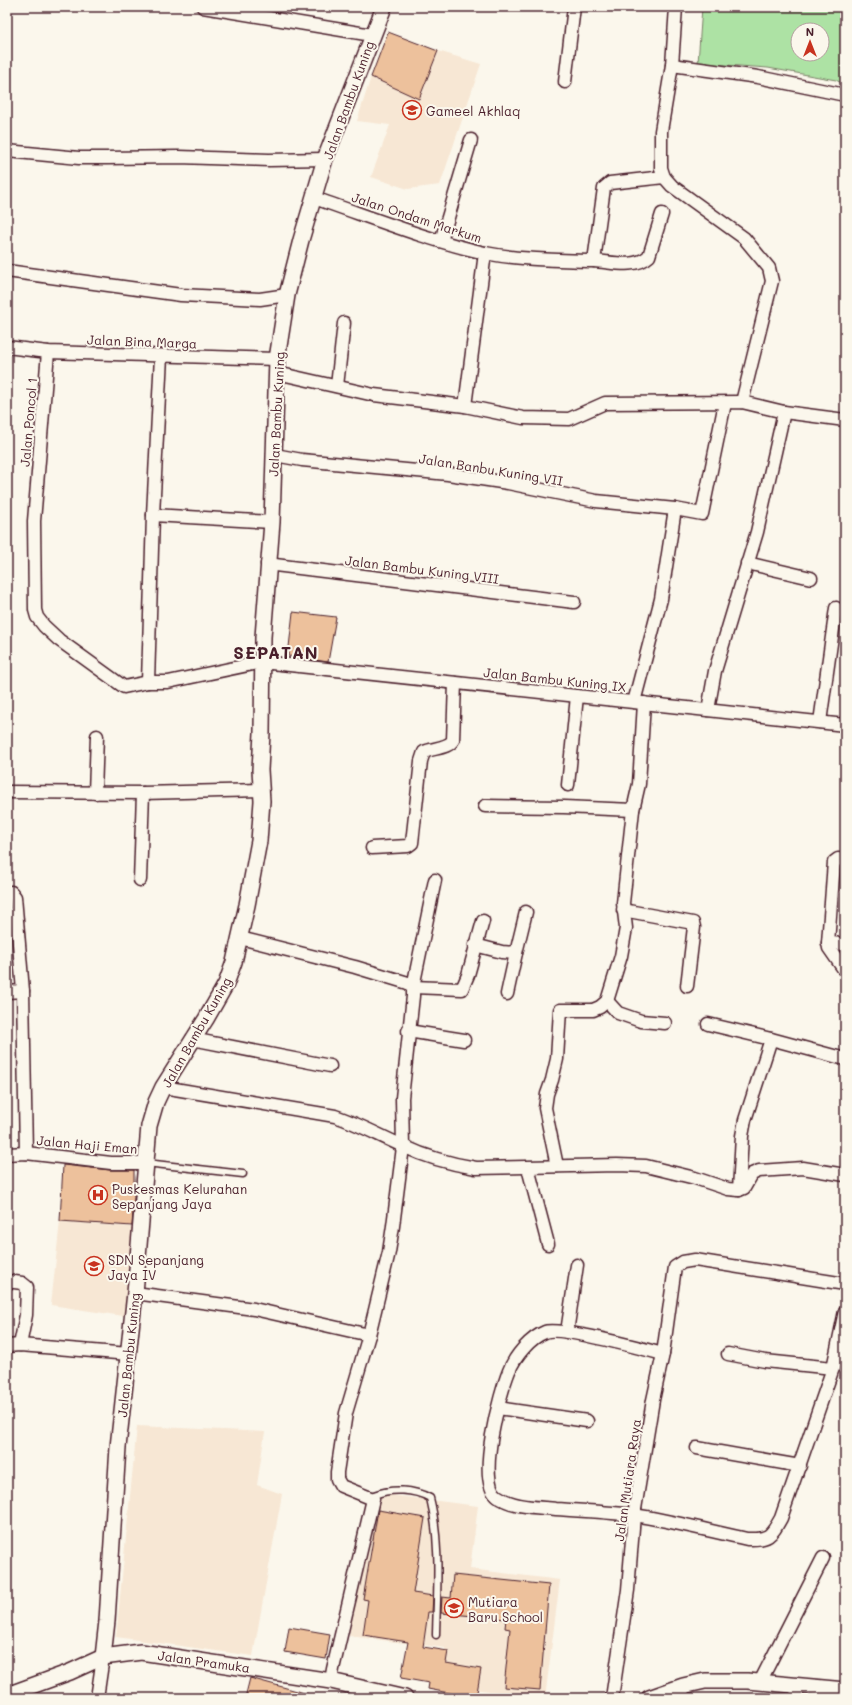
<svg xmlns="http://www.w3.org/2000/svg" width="852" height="1705" viewBox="0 0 852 1705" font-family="Mali,sans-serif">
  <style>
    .built { fill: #f7e7d4 }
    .green { fill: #ade2a4; stroke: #7c8068; fill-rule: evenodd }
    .building { fill: #edc19c; stroke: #4a1f2b }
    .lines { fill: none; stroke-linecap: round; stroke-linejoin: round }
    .service-casing { stroke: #4a1f2b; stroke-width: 9 }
    .minor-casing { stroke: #4a1f2b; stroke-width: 15 }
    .tertiary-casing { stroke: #4a1f2b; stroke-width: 18 }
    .service { stroke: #fbf7ec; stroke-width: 6 }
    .minor { stroke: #fbf7ec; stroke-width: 12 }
    .tertiary { stroke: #fbf7ec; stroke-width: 15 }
    .labels { text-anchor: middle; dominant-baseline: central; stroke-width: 4; stroke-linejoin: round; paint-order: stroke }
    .street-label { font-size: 13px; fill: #4a1f2b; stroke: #fbf7ec }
    .poi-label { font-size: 13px; fill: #4a1f2b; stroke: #fbf7ec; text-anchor: start }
    .district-label { font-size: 17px; font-weight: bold; letter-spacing: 1px; fill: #4a1f2b; stroke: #fbf7ec }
  </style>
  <rect width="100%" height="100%" fill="#fbf7ec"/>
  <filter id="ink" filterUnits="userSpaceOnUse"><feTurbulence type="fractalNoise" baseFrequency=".025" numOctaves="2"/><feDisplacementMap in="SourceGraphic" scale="8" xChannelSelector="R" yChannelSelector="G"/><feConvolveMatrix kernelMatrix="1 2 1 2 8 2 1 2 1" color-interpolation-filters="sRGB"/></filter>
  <g filter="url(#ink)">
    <g class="built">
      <path d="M438,51L481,64L440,185L408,189L371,177L390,125L357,121L371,77L419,99Z"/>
      <path d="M60,1221L135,1227L129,1317L51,1305Z"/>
      <path d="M137,1426L265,1432L257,1485L282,1494L253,1656L116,1637Z"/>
      <path d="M367,1492L478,1506L470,1569L560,1580L545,1698L440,1685L445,1648L349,1636Z"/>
    </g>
    <path class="green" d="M702,7H845V85L836,80L768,68L698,63ZM798,30H822V54H798Z"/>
    <g class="building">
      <path d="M388,32L438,51L419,99L371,77Z"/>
      <path d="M293,612L336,617L328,662L288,656Z"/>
      <path d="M63,1165L110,1170H134V1197L132,1226L60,1221Z"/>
      <path d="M378,1510L425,1518L413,1593L433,1596L432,1612H428L423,1647L448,1651L446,1663L481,1669L476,1698L428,1689L429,1683L401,1678L408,1642L363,1635L368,1600L363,1599Z"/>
      <path d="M453,1575L549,1585L540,1690L504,1687L510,1629L505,1628L506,1619L441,1613L442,1597L451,1598Z"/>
      <path d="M289,1627L330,1634L326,1659L285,1652Z"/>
      <path d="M250,1678L308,1694V1698H245Z"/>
    </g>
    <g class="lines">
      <g class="service-casing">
        <g id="service">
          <path d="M146,1163L243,1174"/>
          <path d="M373,1499L374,1495C391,1488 414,1489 430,1498C441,1542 437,1589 436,1635"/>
        </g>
      </g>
      <g class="minor-casing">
        <g id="minor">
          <path d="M203,7L372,35"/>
          <path d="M676,7L672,65L661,131V168L664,177L672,186L744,238L769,268L772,281L742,402"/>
          <path d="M672,65L758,77L845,95"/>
          <path d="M565,82L574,7"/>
          <path d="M7,151L79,158H107L179,157L269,160L325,159"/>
          <path d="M314,198C370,217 427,240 485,253C520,260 558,260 594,261L604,188L610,183L664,177"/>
          <path d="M441,241L471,140"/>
          <path d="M594,261C612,262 635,269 649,256L662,214"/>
          <path d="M7,271L181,295L260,299L287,295"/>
          <path d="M7,347L48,352L277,359"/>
          <path d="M48,352L34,521L35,610L37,617L44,626L59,640L124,687L148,682H168L262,662L845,725"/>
          <path d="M277,373L374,395L465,406L523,418L569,419L605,403L742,402L784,412L845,420"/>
          <path d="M337,386L344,323"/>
          <path d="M465,406L485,253"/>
          <path d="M275,455L302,460L448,474L508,483L596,501L675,509L702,514L725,403"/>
          <path d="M153,515L272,522"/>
          <path d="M747,563L811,578"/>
          <path d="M267,564L574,602"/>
          <path d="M148,682L153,515L161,356"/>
          <path d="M634,702L661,599L675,509"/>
          <path d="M708,710L715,671L757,532L784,412"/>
          <path d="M820,722L836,608"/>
          <path d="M568,785L577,696"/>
          <path d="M7,792L143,793L261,790"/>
          <path d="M95,793L97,736"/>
          <path d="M485,806L564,807L633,810L623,903L626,928L621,956L607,1001L600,1007L593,1010H560L557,1059L552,1080L547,1094L545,1108L557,1166"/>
          <path d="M633,810L639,784L644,703"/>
          <path d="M372,848L408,846L412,843L421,761L424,752C433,748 449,748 453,740L455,683"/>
          <path d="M845,860L838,859L834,862L828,943L829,948L845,971"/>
          <path d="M140,880L143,793"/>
          <path d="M11,892L15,897L23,991L26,1153"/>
          <path d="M623,910L693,923L694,927L687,986"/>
          <path d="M240,938L355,967L408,983L413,987L462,989L468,975L483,921"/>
          <path d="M828,943L845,944"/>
          <path d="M475,945L502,952L516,953L526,912"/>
          <path d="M7,992L23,991"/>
          <path d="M507,994L516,953"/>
          <path d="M607,1001L618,1013L641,1021L665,1023"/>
          <path d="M708,1024L771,1039L745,1120L742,1136L739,1190"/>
          <path d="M408,1031L464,1040"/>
          <path d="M192,1039L330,1066"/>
          <path d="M771,1039L845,1059"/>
          <path d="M163,1087L335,1116C359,1124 380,1136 403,1146C426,1157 451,1164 476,1168L617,1165L646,1166L695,1178L728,1189L739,1190L744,1188L752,1174L759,1171L803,1168L845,1175"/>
          <path d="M7,1154L26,1153L111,1163H146"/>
          <path d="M528,1168L548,1244"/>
          <path d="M7,1281L22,1283L27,1287L26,1315L20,1345"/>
          <path d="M135,1293L254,1309L369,1335"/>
          <path d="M567,1332L577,1265"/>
          <path d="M7,1346L20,1345L129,1354"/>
          <path d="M663,1354C644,1349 558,1326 545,1332C530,1338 515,1356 509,1371C500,1393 476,1481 497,1496C514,1508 537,1507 556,1509C582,1511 608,1512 634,1515C672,1521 710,1531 747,1539C769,1540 771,1536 781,1518L833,1368L845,1311"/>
          <path d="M728,1354L765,1361L833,1368"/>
          <path d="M498,1408L587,1421"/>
          <path d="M697,1448L800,1466"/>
          <path d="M331,1681L333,1669L373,1499L341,1486L337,1479V1472L346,1413L369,1335L389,1252L393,1226L403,1147L402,1098L413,996V987L435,880"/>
          <path d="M760,1682L823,1558"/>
          <path d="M97,1698L103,1657"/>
          <path d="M612,1698L628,1590L634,1515L653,1400L663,1354L675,1267L683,1262L695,1260L845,1284"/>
          <path d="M682,1698L683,1686"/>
          <path d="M795,1698L799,1687"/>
        </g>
      </g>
      <g class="tertiary-casing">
        <g id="tertiary">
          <path d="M103,1657L107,1621L118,1447L135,1293L149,1126L156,1102L163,1087L206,1019L226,984L234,962L247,905L259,841L262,801L260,770L262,733L263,637L272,522L277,359L287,295L301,240L325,159L384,7"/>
          <path d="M7,1695L70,1672L103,1657L141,1652L331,1681L405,1698"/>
          <path d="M649,1698L683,1686L705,1681H748L845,1690"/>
        </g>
      </g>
      <use href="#service" class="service"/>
      <use href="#minor" class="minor"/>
      <use href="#tertiary" class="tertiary"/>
    </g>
  </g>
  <defs>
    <g id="school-ring" transform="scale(1)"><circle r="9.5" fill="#fbf7ec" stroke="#c8321e" stroke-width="1.5"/><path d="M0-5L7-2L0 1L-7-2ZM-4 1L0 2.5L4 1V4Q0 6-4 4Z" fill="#c8321e"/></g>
    <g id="hospital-ring" transform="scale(1)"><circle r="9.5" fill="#fbf7ec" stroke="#c8321e" stroke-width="1.5"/><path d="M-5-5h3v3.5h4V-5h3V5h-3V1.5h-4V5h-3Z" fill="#c8321e"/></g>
  </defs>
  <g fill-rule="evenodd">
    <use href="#school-ring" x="412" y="110"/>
    <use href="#hospital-ring" x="98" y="1195"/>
    <use href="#school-ring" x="94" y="1266"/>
    <use href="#school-ring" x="454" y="1608"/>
  </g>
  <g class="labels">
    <g class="street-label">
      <text transform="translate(348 100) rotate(-70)">Jalan Bambu Kuning</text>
      <text transform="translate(417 217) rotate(18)">Jalan Ondam Markum</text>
      <text transform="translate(142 341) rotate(2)">Jalan Bina Marga</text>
      <text transform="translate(276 414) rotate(-87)">Jalan Bambu Kuning</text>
      <text transform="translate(28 422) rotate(-85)">Jalan Poncol 1</text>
      <text transform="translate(491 469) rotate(9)">Jalan Banbu Kuning VII</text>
      <text transform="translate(422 569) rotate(7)">Jalan Bambu Kuning VIII</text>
      <text transform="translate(555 679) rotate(6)">Jalan Bambu Kuning IX</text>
      <text transform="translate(196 1032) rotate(-60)">Jalan Bambu Kuning</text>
      <text transform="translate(87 1144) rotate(5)">Jalan Haji Eman</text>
      <text transform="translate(128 1355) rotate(-84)">Jalan Bambu Kuning</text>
      <text transform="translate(627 1480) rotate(-82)">Jalan Mutiara Raya</text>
      <text transform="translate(204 1661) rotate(8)">Jalan Pramuka</text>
    </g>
    <g class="poi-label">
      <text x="426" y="110">Gameel Akhlaq</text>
      <text x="112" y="1188">Puskesmas Kelurahan<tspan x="112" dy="15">Sepanjang Jaya</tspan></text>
      <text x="108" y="1259">SDN Sepanjang<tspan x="108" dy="15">Jaya IV</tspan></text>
      <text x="468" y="1601">Mutiara<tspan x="468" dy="15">Baru School</tspan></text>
    </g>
    <g class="district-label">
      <text x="276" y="652">SEPATAN</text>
    </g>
  </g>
  <rect width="852" height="1705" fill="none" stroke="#fbf7ec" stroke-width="24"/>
  <rect x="12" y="12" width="828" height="1681" fill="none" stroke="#4a1f2b" stroke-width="1.5" filter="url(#ink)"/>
  <g transform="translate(810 42)"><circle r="19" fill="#fbf7ec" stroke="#b4a19f"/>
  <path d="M0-3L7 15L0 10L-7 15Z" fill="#c8321e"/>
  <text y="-6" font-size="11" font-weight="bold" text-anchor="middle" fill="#4a1f2b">N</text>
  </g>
</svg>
